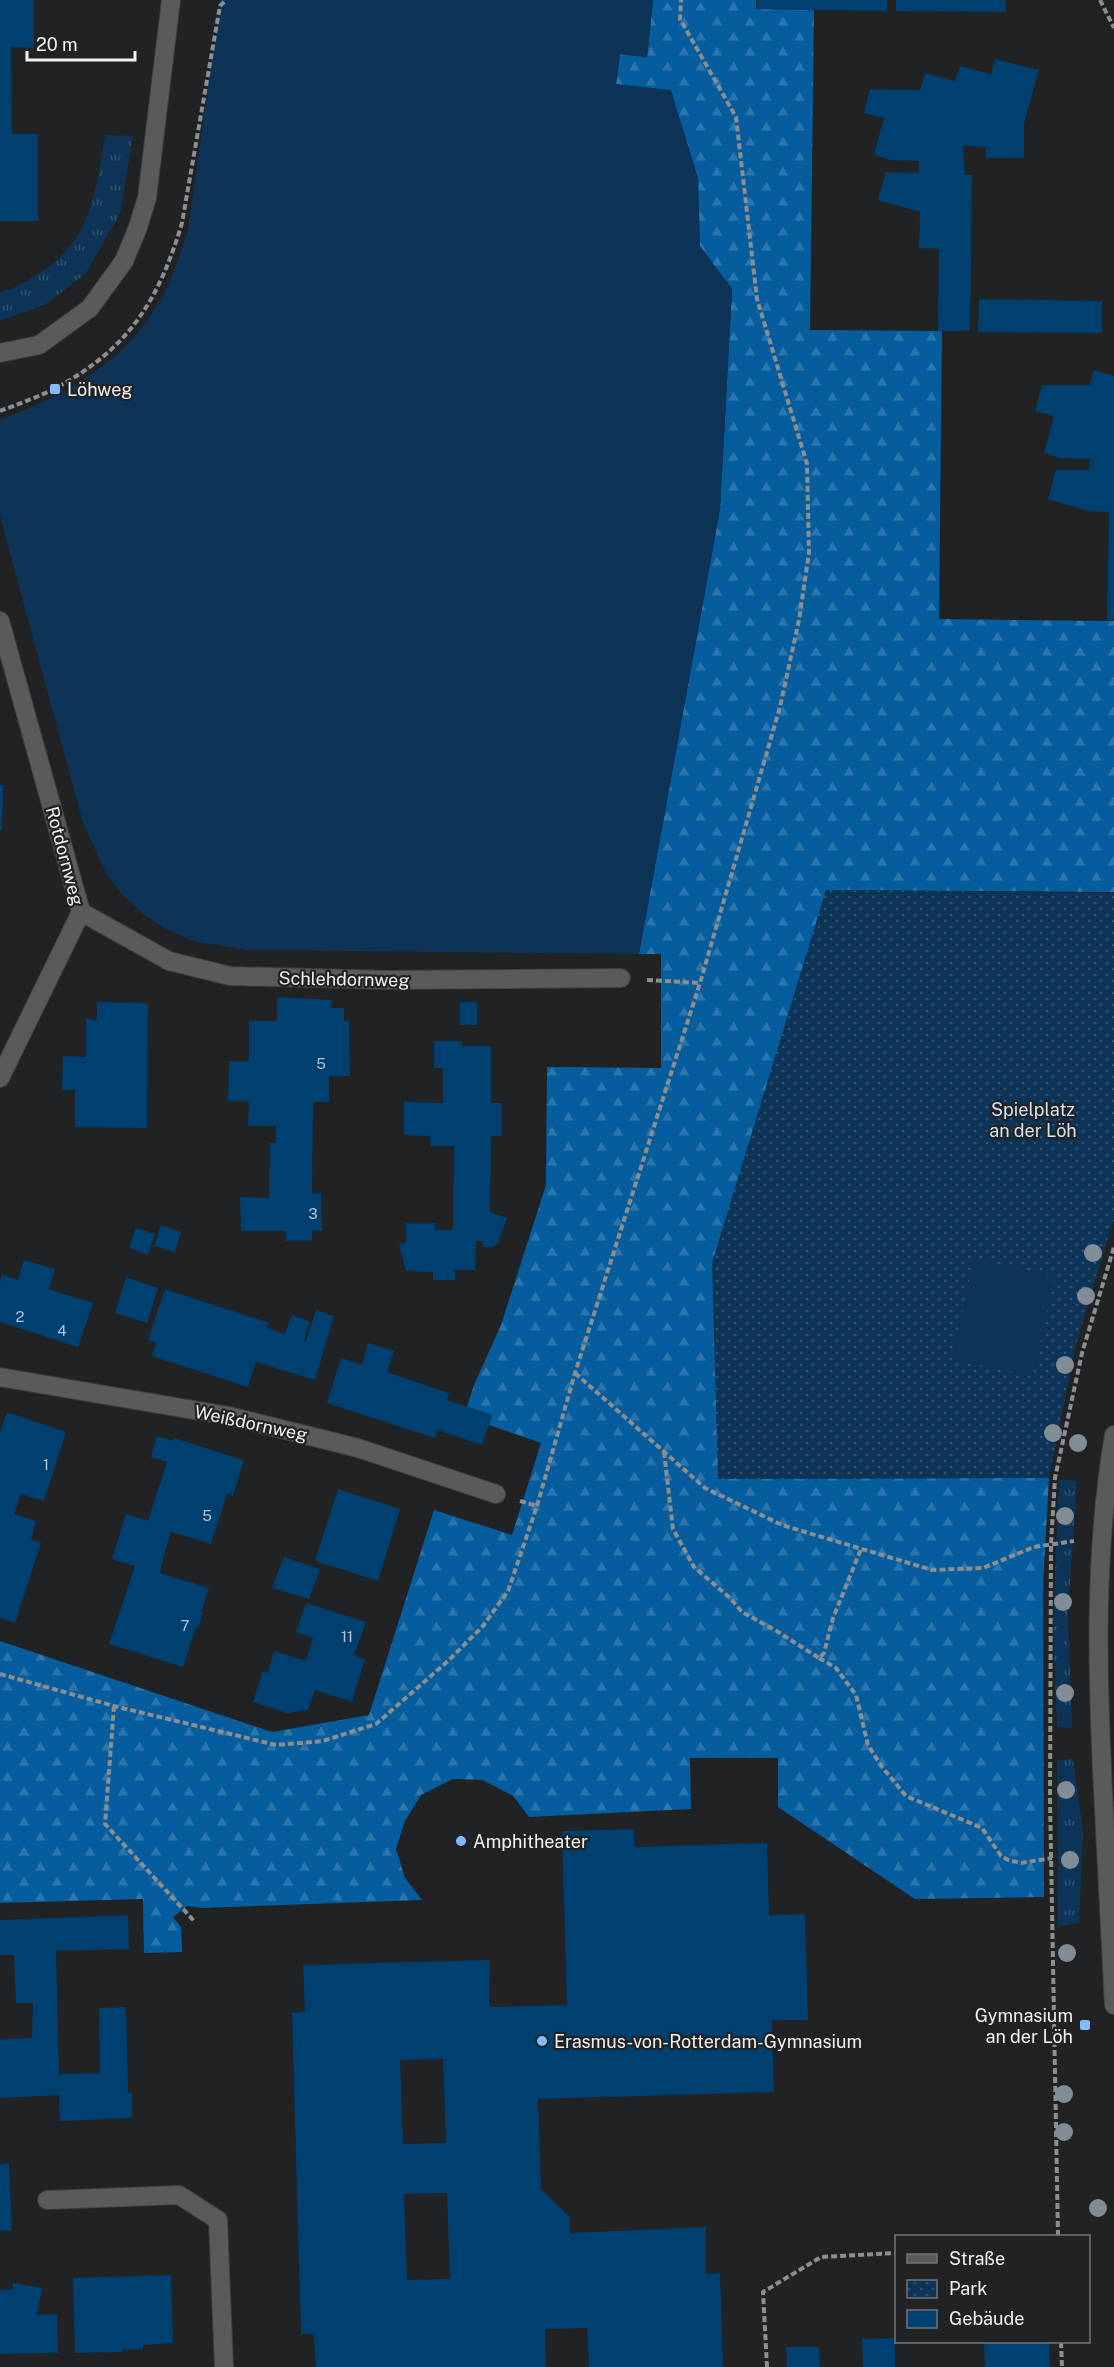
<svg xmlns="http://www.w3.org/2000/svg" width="1114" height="2367" viewBox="0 0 1114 2367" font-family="'Public Sans',sans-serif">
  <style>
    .grass { fill: url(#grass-tufts) }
    .forest { fill: url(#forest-firs) }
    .park { fill: url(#park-dots) }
    .pitch { fill: #0d3457 }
    .building { fill: #004070; fill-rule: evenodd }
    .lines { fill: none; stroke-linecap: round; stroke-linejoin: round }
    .minor-casing { stroke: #3d3f41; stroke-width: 20 }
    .path { stroke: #8c8e8f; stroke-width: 4; stroke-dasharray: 6 3; stroke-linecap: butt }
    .minor { stroke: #595a5c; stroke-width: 18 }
    .tree { fill: #818c97 }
    .poi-dot { fill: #7fbdfa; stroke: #202224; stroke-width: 2 }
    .labels { text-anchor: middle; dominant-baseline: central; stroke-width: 4.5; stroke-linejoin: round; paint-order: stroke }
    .number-label { font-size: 15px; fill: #b3c5d2 }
    .poi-label { font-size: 18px; fill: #eff1f2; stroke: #202224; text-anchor: start }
    .street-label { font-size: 18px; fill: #eff1f2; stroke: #202224 }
    .park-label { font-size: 18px; fill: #d1e3f5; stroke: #202224 }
  </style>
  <defs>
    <pattern id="grass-tufts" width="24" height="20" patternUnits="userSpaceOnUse" patternTransform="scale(1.5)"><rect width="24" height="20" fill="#0d3457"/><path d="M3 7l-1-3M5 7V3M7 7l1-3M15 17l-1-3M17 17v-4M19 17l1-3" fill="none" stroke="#315270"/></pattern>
    <pattern id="forest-firs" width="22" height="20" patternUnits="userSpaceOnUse" patternTransform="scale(1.5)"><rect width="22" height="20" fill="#055d9d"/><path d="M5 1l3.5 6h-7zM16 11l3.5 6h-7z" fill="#2a75ab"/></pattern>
    <pattern id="park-dots" width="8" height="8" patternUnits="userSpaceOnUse" patternTransform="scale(1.5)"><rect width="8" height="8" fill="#0d3457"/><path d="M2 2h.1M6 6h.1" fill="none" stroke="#315270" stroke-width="1.8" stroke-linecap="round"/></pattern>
  </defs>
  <rect width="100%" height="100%" fill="#202224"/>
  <g class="grass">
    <path d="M105,135L133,136L120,214L86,273L46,304L0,321V292C14,289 25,282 37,275C91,242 96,192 105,135Z"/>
    <path d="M1059,1479L1077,1481L1068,1612L1072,1728L1057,1727L1053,1629Z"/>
    <path d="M1073,1759L1083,1831L1079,1923L1058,1926L1057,1760Z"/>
  </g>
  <path class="forest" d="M653,0H756V9L814,10L810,330L942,331L939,619L1114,621V892L826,890L718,1479L1049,1478L1043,1585L1044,1897L915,1899L778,1807V1758H690L691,1809L529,1817L513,1796L483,1780L453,1779L421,1795L405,1821L396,1849L405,1878L422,1900L201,1908L187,1906L173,1917L181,1927L182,1952L144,1953L143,1899L0,1903V1641L272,1732L369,1715L434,1510L512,1535L541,1443L489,1425L492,1415L467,1407L474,1385L501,1325L546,1185L547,1067L661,1068V954H639L720,509L732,289L699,246L698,178L616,84L620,54L647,57Z"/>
  <path class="park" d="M826,890L1114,893V1218L1075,1348L1049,1478L718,1479L712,1263Z"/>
  <g class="pitch">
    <path d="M220,0H653L647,57L620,54L616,84L671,90L698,178L700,246L732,289L720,509L639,954L247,950L193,941L166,929L143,914L120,892L106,873L83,823L0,516V419C62,399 126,361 159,302C172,280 180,255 188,230Z"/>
    <path d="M974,1259L1055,1276L1033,1376L952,1359Z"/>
  </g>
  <g class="building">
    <path d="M0,0H34V48L11,47L12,134H38V221H0Z"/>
    <path d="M757,0H887V11L757,9Z"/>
    <path d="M896,0H1006V12L896,11Z"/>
    <path d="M995,59L1039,70L1024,123V158H986V147L963,146L965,175H972L970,331H938L939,249L919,248L920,212L878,200L886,172L919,173V161L890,160L874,155L884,118L864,113L870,89L920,90L925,73L955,81L960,66L991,74Z"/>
    <path d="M979,299L1102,301V333L978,332Z"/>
    <path d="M1094,370L1114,376V620H1107L1109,512L1088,511L1048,499L1056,470H1089L1090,459L1060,458L1044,453L1054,416L1035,411L1042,385H1090Z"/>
    <path d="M0,785H3L2,830H0Z"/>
    <path d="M277,997L332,1000L331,1008H344V1021H349L350,1076H329V1102H313L312,1193H321L322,1231H312V1241H286V1231H241L240,1197L269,1198L270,1143H276V1126H248L249,1101H228L229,1061H249V1021H277Z"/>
    <path d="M97,1002L148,1003L147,1128L75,1127V1090H62L63,1056L86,1057V1019L97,1020Z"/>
    <rect x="460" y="1002" width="17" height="23"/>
    <path d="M434,1041H462V1046H491V1103H502V1136H491L490,1212L507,1218L498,1243L494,1247H484L481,1241H476L475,1270H455V1280H433V1272L406,1271L399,1244L406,1242V1223H435V1230H453L454,1146H431L430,1136L404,1135V1102L443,1103V1068H434Z"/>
    <path d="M161,1225L181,1232L175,1252L154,1246Z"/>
    <path d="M136,1228L155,1234L148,1255L129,1248Z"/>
    <path d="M24,1260L55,1269L49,1289L93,1303L78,1347L0,1322V1283L2,1274L18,1280Z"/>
    <path d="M126,1277L158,1288L147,1323L115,1313Z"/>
    <path d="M165,1289L269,1323L267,1328L285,1334L292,1315L310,1322L304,1340L306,1341L316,1310L334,1316L315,1380L256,1362L248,1387L152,1356L156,1343L148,1340Z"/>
    <path d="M368,1343L394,1351L387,1372L449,1393L447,1400L492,1415L482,1445L437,1430L435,1438L327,1403L341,1358L362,1365Z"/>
    <path d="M7,1412L66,1432L44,1501L21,1494L14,1514L36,1521L31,1539L41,1543L15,1623L0,1618V1432Z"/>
    <path d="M157,1436L174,1441V1438L244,1460L233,1496L227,1494L211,1544L171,1532L165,1551L160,1573L209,1588L201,1612L203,1613L198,1628L196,1627L183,1667L109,1644L135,1566L112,1559L126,1514L148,1521L167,1462L151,1457Z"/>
    <path d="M338,1489L400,1509L378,1581L315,1561Z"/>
    <path d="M284,1557L320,1569L309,1599L272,1588Z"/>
    <path d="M306,1603L366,1622L354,1655L365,1659L352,1702L315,1690L308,1710L287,1713L253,1702L263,1671L268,1673L274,1651L306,1661L313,1638L296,1632Z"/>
    <path d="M634,1829L635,1847L767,1843L769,1915L805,1914L808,2020H772L774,2092L538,2099L541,2189L570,2217V2233L706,2227V2272L709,2274L720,2273L723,2367H589L587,2328L545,2329L546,2367H316L314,2336L312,2334H301L292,2013L303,2012L305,2010L303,1965L490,1960L489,2004L492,2007L567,2005L562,1831ZM443,2059L446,2143L403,2144L400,2060ZM447,2193L450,2279L407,2280L404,2194Z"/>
    <path d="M128,1915L129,1949L56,1951L59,2074L100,2073L99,2008L126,2007L128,2093H132V2118L60,2121L59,2095L0,2098V2039L32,2038L33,2003H16L14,1955H0V1920Z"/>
    <path d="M9,2163L12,2231H0V2164Z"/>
    <path d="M171,2275L173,2343L143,2345V2349L123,2350V2352L75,2353L73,2278Z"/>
    <path d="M13,2283L42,2288L37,2315L57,2314L58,2353L0,2354V2290L13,2289Z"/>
    <path d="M895,2338V2367H863L862,2339Z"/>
    <path d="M984,2342H1049L1050,2367H985Z"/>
    <path d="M786,2347H819L820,2367H787Z"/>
  </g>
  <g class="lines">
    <g class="minor-casing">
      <g id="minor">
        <path d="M0,353L39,345L90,308L124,261L137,230L147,198L171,0"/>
        <path d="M0,621L81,912L0,1078"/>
        <path d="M81,912L169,961L230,976L390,980L621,978"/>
        <path d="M0,1377L229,1416L358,1448L496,1494"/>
        <path d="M1114,1435C1094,1553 1097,1671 1103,1790C1107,1862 1110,1933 1114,2005"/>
        <path d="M47,2200L179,2195L218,2220L224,2367"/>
      </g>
    </g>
    <g class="path">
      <path d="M1100,0L1114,28"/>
      <path d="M0,411C21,403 44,395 63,384C132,345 160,296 182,223L220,6L226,0"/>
      <path d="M647,980L700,983"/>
      <path d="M575,1373L705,1488L782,1525L932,1570L983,1568L1034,1547L1074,1541"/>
      <path d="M664,1452L673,1529L694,1567L730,1598L742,1612L775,1630L819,1658L824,1653L833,1618L861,1549"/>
      <path d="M520,1501L537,1506"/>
      <path d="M819,1658L836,1668L856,1695L868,1745L882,1767L906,1796L982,1828L1001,1856L1008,1860L1021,1863L1052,1858"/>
      <path d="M0,1674L114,1706L276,1745L323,1741L376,1724L448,1661L483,1626L508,1591L537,1506L575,1373L700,983L780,707L799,620L809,553L807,464L757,299L736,117L680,19L681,0"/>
      <path d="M114,1706L105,1824L195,1922"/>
      <path d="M1058,2236L1050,1800L1051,1544L1055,1478L1082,1353L1114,1247"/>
      <path d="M1061,2342L1062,2367"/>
      <path d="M767,2367L763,2292L821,2257L896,2253"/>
    </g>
    <use href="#minor" class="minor"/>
  </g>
  <g class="tree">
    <circle cx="1093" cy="1253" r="9"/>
    <circle cx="1086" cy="1296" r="9"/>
    <circle cx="1065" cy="1365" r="9"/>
    <circle cx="1053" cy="1433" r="9"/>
    <circle cx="1078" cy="1443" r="9"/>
    <circle cx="1065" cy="1516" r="9"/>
    <circle cx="1063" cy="1602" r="9"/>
    <circle cx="1065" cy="1693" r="9"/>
    <circle cx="1066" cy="1790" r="9"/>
    <circle cx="1070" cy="1860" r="9"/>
    <circle cx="1067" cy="1953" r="9"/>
    <circle cx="1064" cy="2094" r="9"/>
    <circle cx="1064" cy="2132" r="9"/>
    <circle cx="1098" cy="2208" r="9"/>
  </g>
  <g class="poi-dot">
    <rect x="49" y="383" width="12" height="12" rx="3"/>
    <circle cx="461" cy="1841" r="6"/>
    <rect x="1079" y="2019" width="12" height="12" rx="3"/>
    <circle cx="542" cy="2041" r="6"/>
  </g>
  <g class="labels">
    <g class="number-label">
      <text x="321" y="1063">5</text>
      <text x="313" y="1213">3</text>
      <text x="20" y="1316">2</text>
      <text x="62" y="1330">4</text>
      <text x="46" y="1464">1</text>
      <text x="207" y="1515">5</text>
      <text x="185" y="1625">7</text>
      <text x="347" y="1636">11</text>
    </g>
    <g class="poi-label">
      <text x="67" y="389">Löhweg</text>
      <text x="473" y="1841">Amphitheater</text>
      <text x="1073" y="2015" text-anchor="end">Gymnasium<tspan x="1073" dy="21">an der Löh</tspan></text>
      <text x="554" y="2041">Erasmus-von-Rotterdam-Gymnasium</text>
    </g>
    <g class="street-label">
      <text transform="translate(65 856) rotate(75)">Rotdornweg</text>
      <text transform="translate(344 979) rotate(1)">Schlehdornweg</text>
      <text transform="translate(251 1423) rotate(12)">Weißdornweg</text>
    </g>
    <g class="park-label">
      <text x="1033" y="1109">Spielplatz<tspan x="1033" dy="21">an der Löh</tspan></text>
    </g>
  </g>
  <rect x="895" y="2235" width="195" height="108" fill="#202224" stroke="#737576" stroke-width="1.5"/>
  <rect x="907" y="2254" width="30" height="9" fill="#595a5c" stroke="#737576" stroke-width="1.5"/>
  <text x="949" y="2265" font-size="18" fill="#eff1f2">Straße</text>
  <rect x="907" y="2280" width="30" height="18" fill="url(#park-dots)" stroke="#737576" stroke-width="1.5"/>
  <text x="949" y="2295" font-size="18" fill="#eff1f2">Park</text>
  <rect x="907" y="2310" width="30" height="18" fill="#004070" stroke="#737576" stroke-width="1.5"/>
  <text x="949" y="2325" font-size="18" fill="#eff1f2">Gebäude</text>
  <path d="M27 51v9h108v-9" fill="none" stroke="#eff1f2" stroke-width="3"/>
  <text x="36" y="51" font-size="18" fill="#eff1f2" stroke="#202224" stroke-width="4.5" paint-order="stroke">20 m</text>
</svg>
